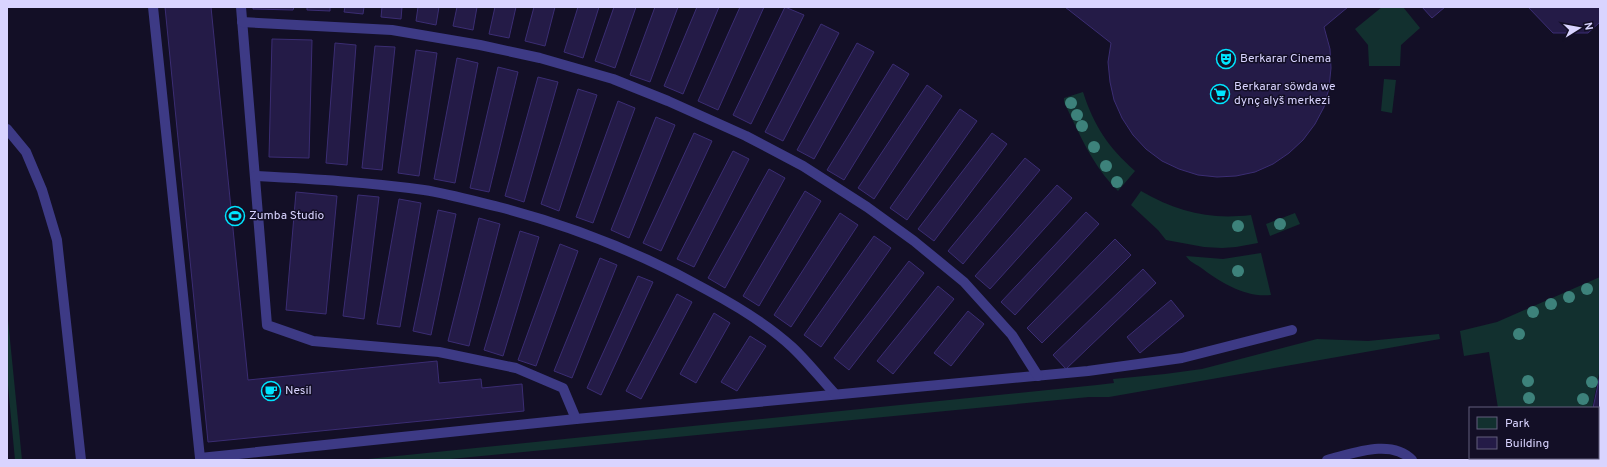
<svg xmlns="http://www.w3.org/2000/svg" width="1607" height="467" viewBox="0 0 1607 467" font-family="Overpass,sans-serif">
  <style>
    .green { fill: #12302f }
    .building { fill: #241b47; stroke: #3b2d73 }
    .lines { fill: none; stroke-linecap: round; stroke-linejoin: round }
    .lane { stroke: #3d3a85; stroke-width: 10 }
    .tree { fill: #3d827b }
    .labels { text-anchor: middle; dominant-baseline: central; stroke-width: 3; stroke-linejoin: round; paint-order: stroke }
    .poi-label { font-size: 12px; fill: #d9d4ff; stroke: #130f26; text-anchor: start }
  </style>
  <rect width="100%" height="100%" fill="#130f26"/>
  <g class="green">
    <path d="M1382,7H1403L1420,28L1401,45L1400,66H1369L1368,45L1355,29Z"/>
    <path d="M1384,79L1396,80L1392,113L1381,111Z"/>
    <path d="M1083,92C1094,126 1108,147 1135,171L1118,191C1092,165 1080,135 1064,102V98Z"/>
    <path d="M1141,191C1178,212 1209,220 1251,215L1258,243L1236,247L1222,248L1204,247L1166,240L1158,230L1131,205Z"/>
    <path d="M1295,213L1300,224L1270,236L1266,224Z"/>
    <path d="M1261,253L1271,295C1245,298 1220,282 1200,267C1195,264 1189,261 1186,256L1223,259Z"/>
    <path d="M1600,277V369L1592,408H1498L1489,352L1464,356L1460,331L1497,322Z"/>
    <path d="M7,310L22,460H15L7,375Z"/>
    <path d="M1439,334L1440,339L1109,397H1089L440,460H358L1097,385L1114,383L1113,379L1165,374L1202,369L1317,339L1368,341Z"/>
    <path d="M1598,430H1600V460H1506V458H1598Z"/>
  </g>
  <g class="building">
    <path d="M165,7H211L248,380L437,361L439,383L481,379L482,388L522,384L524,411L208,442Z"/>
    <path d="M253,7H294L293,10L253,9Z"/>
    <path d="M307,7H330V11L307,10Z"/>
    <path d="M345,7H364L363,14L344,12Z"/>
    <path d="M382,7H402L401,19L381,17Z"/>
    <path d="M418,7H439L436,25L416,21Z"/>
    <path d="M457,7H477L473,30L453,26Z"/>
    <path d="M495,7H516L509,38L489,34Z"/>
    <path d="M534,7H555L545,46L525,41Z"/>
    <path d="M578,7H599L583,58L564,52Z"/>
    <path d="M614,7H636L615,68L595,61Z"/>
    <path d="M655,7H678L650,82L630,75Z"/>
    <path d="M697,7H719L683,94L664,86Z"/>
    <path d="M740,7H764L718,110L698,101Z"/>
    <path d="M785,7L804,15L751,124L733,115Z"/>
    <path d="M1065,7H1348L1324,27L1330,49L1331,68L1329,88L1324,107L1315,124L1303,140L1289,153L1273,164L1255,172L1236,176L1217,177L1198,175L1179,169L1162,161L1146,149L1133,135L1122,118L1114,100L1110,82L1108,62L1111,43Z"/>
    <path d="M1422,7H1445L1432,18Z"/>
    <path d="M1528,7H1600V22L1588,33H1553Z"/>
    <path d="M821,24L839,33L783,141L765,132Z"/>
    <path d="M272,39L312,40L309,158L269,157Z"/>
    <path d="M335,43L356,45L347,165L326,163Z"/>
    <path d="M857,43L874,52L814,159L797,150Z"/>
    <path d="M375,46L395,47L382,170L362,168Z"/>
    <path d="M416,50L437,53L419,176L398,173Z"/>
    <path d="M457,58L478,63L455,183L434,179Z"/>
    <path d="M893,64L909,74L844,180L827,170Z"/>
    <path d="M498,67L518,72L489,192L470,188Z"/>
    <path d="M538,77L558,82L524,202L505,196Z"/>
    <path d="M927,85L942,96L874,199L858,188Z"/>
    <path d="M578,89L597,95L559,211L541,204Z"/>
    <path d="M618,101L635,108L593,223L576,217Z"/>
    <path d="M960,109L977,121L907,220L890,208Z"/>
    <path d="M656,117L675,125L629,238L611,230Z"/>
    <path d="M694,133L712,141L661,251L643,243Z"/>
    <path d="M992,133L1007,144L934,241L918,229Z"/>
    <path d="M733,151L749,159L694,267L677,259Z"/>
    <path d="M1025,158L1040,170L963,264L948,251Z"/>
    <path d="M769,169L785,178L725,288L708,278Z"/>
    <path d="M1057,185L1072,198L990,289L975,276Z"/>
    <path d="M805,191L821,201L759,306L743,296Z"/>
    <path d="M296,192L337,196L326,314L286,310Z"/>
    <path d="M358,195L379,197L364,319L343,316Z"/>
    <path d="M399,199L421,203L400,327L377,324Z"/>
    <path d="M438,210L456,214L431,335L413,331Z"/>
    <path d="M1086,212L1099,224L1015,315L1001,302Z"/>
    <path d="M840,213L858,225L791,327L774,315Z"/>
    <path d="M479,218L500,224L469,346L448,341Z"/>
    <path d="M520,231L539,237L503,356L484,350Z"/>
    <path d="M874,236L891,248L821,347L804,335Z"/>
    <path d="M1115,239L1131,255L1042,343L1027,328Z"/>
    <path d="M560,244L578,251L536,366L518,360Z"/>
    <path d="M600,258L617,265L572,378L554,371Z"/>
    <path d="M909,261L924,273L849,370L834,358Z"/>
    <path d="M1143,269L1156,283L1066,369L1053,355Z"/>
    <path d="M638,276L653,282L601,395L587,388Z"/>
    <path d="M938,286L954,299L893,374L877,361Z"/>
    <path d="M677,294L692,302L641,399L626,391Z"/>
    <path d="M1171,300L1184,316L1140,353L1127,337Z"/>
    <path d="M968,311L984,324L951,366L934,353Z"/>
    <path d="M714,313L730,323L696,383L680,374Z"/>
    <path d="M750,336L766,346L737,391L721,382Z"/>
    <path d="M1600,375V428L1598,427V408H1593Z"/>
  </g>
  <g class="lines">
    <g class="lane">
      <path d="M153,7L200,458L576,419L1088,371L1182,358L1292,330"/>
      <path d="M241,7L267,325L313,341L439,352L516,368L563,388L576,419"/>
      <path d="M242,22L392,30L480,45L540,58L613,79L668,101L746,136L803,166L867,207L914,241L964,282L1012,335L1038,376"/>
      <path d="M7,129L26,152L42,190L57,240L81,460"/>
      <path d="M255,176C311,179 368,182 424,190C449,194 474,201 499,207C572,226 641,253 707,290C737,306 767,324 792,347C807,361 821,379 835,394"/>
      <path d="M1327,460C1352,454 1391,438 1412,460"/>
    </g>
  </g>
  <g class="tree">
    <circle cx="1071" cy="103" r="6"/>
    <circle cx="1077" cy="115" r="6"/>
    <circle cx="1082" cy="126" r="6"/>
    <circle cx="1094" cy="147" r="6"/>
    <circle cx="1106" cy="166" r="6"/>
    <circle cx="1117" cy="182" r="6"/>
    <circle cx="1280" cy="224" r="6"/>
    <circle cx="1238" cy="226" r="6"/>
    <circle cx="1238" cy="271" r="6"/>
    <circle cx="1587" cy="289" r="6"/>
    <circle cx="1569" cy="297" r="6"/>
    <circle cx="1551" cy="304" r="6"/>
    <circle cx="1533" cy="312" r="6"/>
    <circle cx="1519" cy="334" r="6"/>
    <circle cx="1528" cy="381" r="6"/>
    <circle cx="1592" cy="382" r="6"/>
    <circle cx="1529" cy="398" r="6"/>
    <circle cx="1583" cy="399" r="6"/>
  </g>
  <defs>
    <g id="theatre-ring" transform="scale(1)"><circle r="9.5" fill="#130f26" stroke="#00e5ff" stroke-width="1.5"/><path d="M-5-5.5Q0-4 5-5.5V0Q5 5 0 6Q-5 5-5 0ZM-3.3-2.5H-1v1.5H-3.3ZM1-2.5H3.3v1.5H1ZM-2.8 1Q0 5.5 2.8 1Z" fill="#00e5ff"/></g>
    <g id="supermarket-ring" transform="scale(1)"><circle r="9.5" fill="#130f26" stroke="#00e5ff" stroke-width="1.5"/><path d="M-6-5.5h2.5l.6 2H6L4.5 2H-2.5L-4.4-4H-6ZM-1.5 3.2a1.3 1.3 0 1 0 .1 0ZM3 3.2a1.3 1.3 0 1 0 .1 0Z" fill="#00e5ff"/></g>
    <g id="stadium-ring" transform="scale(1)"><circle r="9.5" fill="#130f26" stroke="#00e5ff" stroke-width="1.5"/><path d="M0-5a6.5 5 0 1 0 0 10a6.5 5 0 1 0 0-10ZM-3.5-1.8h7v3.6h-7Z" fill="#00e5ff"/></g>
    <g id="cafe-ring" transform="scale(1)"><circle r="9.5" fill="#130f26" stroke="#00e5ff" stroke-width="1.5"/><path d="M-5.5-4.5H6V0H3Q3 3.5 0 3.5H-2.5Q-5.5 3.5-5.5 0ZM3-3.2v2h1.7v-2ZM-6 4.5H4V6H-6Z" fill="#00e5ff"/></g>
  </defs>
  <g fill-rule="evenodd">
    <use href="#theatre-ring" x="1226" y="59"/>
    <use href="#supermarket-ring" x="1220" y="94"/>
    <use href="#stadium-ring" x="235" y="216"/>
    <use href="#cafe-ring" x="271" y="391"/>
  </g>
  <g class="labels">
    <g class="poi-label">
      <text x="1240" y="59">Berkarar Cinema</text>
      <text x="1234" y="87">Berkarar söwda we<tspan x="1234" dy="14">dynç alyš merkezi</tspan></text>
      <text x="249" y="216">Zumba Studio</text>
      <text x="285" y="391">Nesil</text>
    </g>
  </g>
  <rect width="1607" height="467" fill="none" stroke="#d9d4ff" stroke-width="16"/>
  <rect x="1469" y="407" width="130" height="52" fill="#130f26" stroke="#625e7d"/>
  <rect x="1477" y="417" width="20" height="12" fill="#12302f" stroke="#625e7d"/>
  <text x="1505" y="427" font-size="12" fill="#d9d4ff">Park</text>
  <rect x="1477" y="437" width="20" height="12" fill="#241b47" stroke="#625e7d"/>
  <text x="1505" y="447" font-size="12" fill="#d9d4ff">Building</text>
  <g transform="translate(1579 28) rotate(79)" stroke="#130f26" stroke-width="3" paint-order="stroke">
  <path d="M0-3L7 15L0 10L-7 15Z" fill="#d9d4ff"/>
  <text y="-6" font-size="11" font-weight="bold" text-anchor="middle" fill="#d9d4ff">N</text>
  </g>
</svg>
